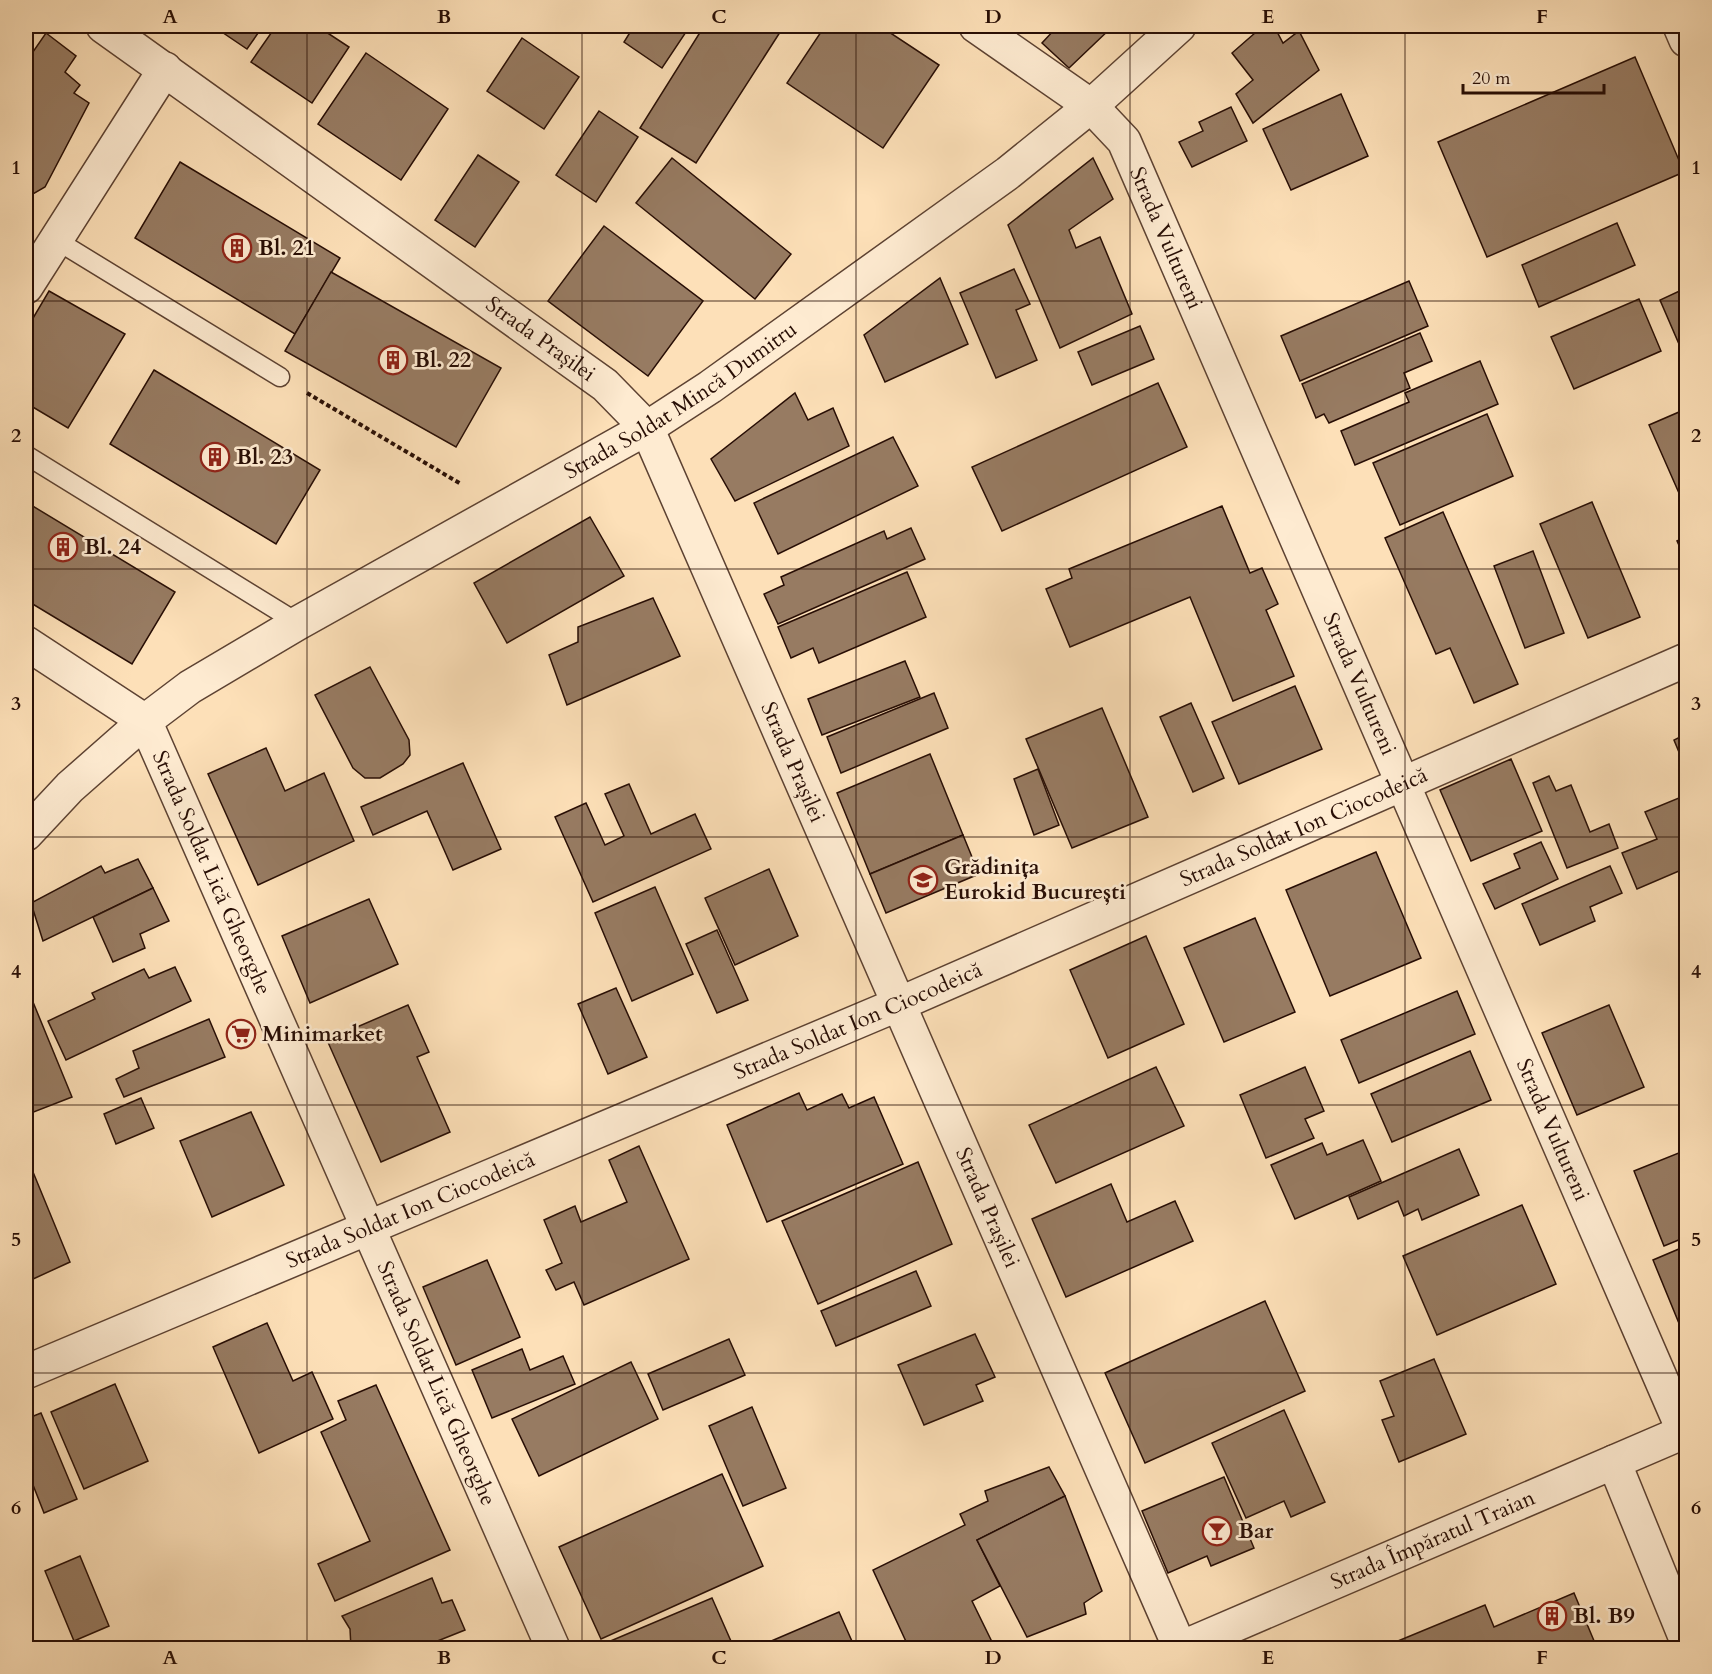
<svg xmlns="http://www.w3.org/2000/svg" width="1712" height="1674" viewBox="0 0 1712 1674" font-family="Cardo,serif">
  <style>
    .building { fill: #977b62; stroke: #280e05; stroke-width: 1.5 }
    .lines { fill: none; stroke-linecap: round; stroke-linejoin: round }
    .service-casing { stroke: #5d4232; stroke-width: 21 }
    .minor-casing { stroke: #5d4232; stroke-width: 36 }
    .path { stroke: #280e05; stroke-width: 4; stroke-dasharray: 4.5 3; stroke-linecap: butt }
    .service { stroke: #feebd1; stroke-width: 18 }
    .minor { stroke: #feebd1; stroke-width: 33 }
    .grid { fill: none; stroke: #280e05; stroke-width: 1.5; stroke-opacity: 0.55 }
    .labels { text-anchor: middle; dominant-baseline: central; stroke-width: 5; stroke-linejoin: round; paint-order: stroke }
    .street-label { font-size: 22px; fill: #280e05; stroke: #feebd1 }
    .poi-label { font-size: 22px; font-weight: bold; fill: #280e05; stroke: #feebd1; text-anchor: start }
    .neatline { fill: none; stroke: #280e05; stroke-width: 2 }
    .grid-label { font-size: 20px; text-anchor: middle; font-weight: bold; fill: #280e05 }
  </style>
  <rect width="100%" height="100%" fill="#fde0b8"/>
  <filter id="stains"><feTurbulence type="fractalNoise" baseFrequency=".00333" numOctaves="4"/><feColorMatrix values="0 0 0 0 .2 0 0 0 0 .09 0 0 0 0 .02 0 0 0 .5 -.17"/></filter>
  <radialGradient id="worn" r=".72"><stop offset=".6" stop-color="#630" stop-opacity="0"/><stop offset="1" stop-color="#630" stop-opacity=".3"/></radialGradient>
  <g class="building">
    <path d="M213,26H263L247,49Z"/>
    <path d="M276,26H326L323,30L349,47L312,103L251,62Z"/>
    <path d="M634,26H690L662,68L624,42Z"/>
    <path d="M704,26H784L696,163L640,128Z"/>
    <path d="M825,26H880L939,65L883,148L787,83Z"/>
    <path d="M1010,26H1026L1019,33Z"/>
    <path d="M1053,26H1113L1069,68L1042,43L1056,28Z"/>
    <path d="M1263,26H1274L1283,43L1299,31L1319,70L1253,123L1236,94L1253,80L1232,53Z"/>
    <path d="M46,33L76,56L65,72L80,85L74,93L89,103L45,187L33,194L26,190V62Z"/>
    <path d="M522,38L579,77L544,129L487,91Z"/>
    <path d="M366,53L448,109L401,180L318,124Z"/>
    <path d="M1635,57L1684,172L1487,257L1438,142Z"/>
    <path d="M1341,94L1368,156L1291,190L1263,129Z"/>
    <path d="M1231,107L1247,141L1192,167L1179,142L1203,131L1199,122Z"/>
    <path d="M599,111L638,137L596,202L556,175Z"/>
    <path d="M478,155L519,182L475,247L435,220Z"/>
    <path d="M672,158L791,254L755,299L636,203Z"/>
    <path d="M1093,158L1113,199L1069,230L1076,248L1100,237L1132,314L1060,348L1008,225Z"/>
    <path d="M180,162L340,258L295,334L135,238Z"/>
    <path d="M1617,223L1635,265L1539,307L1522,265Z"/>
    <path d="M604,226L703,301L648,376L548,301Z"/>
    <path d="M1014,269L1030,304L1016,310L1037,360L996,378L960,293Z"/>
    <path d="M331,272L501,368L456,447L285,351Z"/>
    <path d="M940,278L968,344L885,382L864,335Z"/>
    <path d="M1409,281L1428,326L1300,381L1281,336Z"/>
    <path d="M1686,288V349L1682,351L1660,300Z"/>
    <path d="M49,291L125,334L68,428L26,403V330Z"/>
    <path d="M1639,299L1661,351L1574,389L1551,337Z"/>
    <path d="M1140,326L1154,359L1092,385L1078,352Z"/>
    <path d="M1420,333L1432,361L1404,373L1410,388L1329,423L1324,414L1316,418L1302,384Z"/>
    <path d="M1480,361L1498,404L1355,465L1341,431L1409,402L1405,393Z"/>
    <path d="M154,370L320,470L276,544L110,444Z"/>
    <path d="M1158,383L1187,447L1002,531L972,467Z"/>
    <path d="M795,393L808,420L833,408L849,446L735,501L711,459Z"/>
    <path d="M1686,409V509L1649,425Z"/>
    <path d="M1487,414L1513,476L1400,525L1373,463Z"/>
    <path d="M893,437L918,486L778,554L754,503Z"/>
    <path d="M26,502L175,592L132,664L26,600Z"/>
    <path d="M1592,502L1640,617L1588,638L1540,524Z"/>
    <path d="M1222,506L1250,573L1262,568L1278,604L1266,610L1294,676L1233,701L1190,597L1070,647L1046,589L1072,578L1069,569Z"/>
    <path d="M1443,512L1518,684L1474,703L1450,648L1436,654L1385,538Z"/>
    <path d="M590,517L624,576L507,643L474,583Z"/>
    <path d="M911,528L925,559L778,624L764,594L784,585L781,577L884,531L887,539Z"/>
    <path d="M1686,537V561L1677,541Z"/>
    <path d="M1533,551L1564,633L1525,648L1494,566Z"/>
    <path d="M907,572L926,617L819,663L813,648L791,658L778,627Z"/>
    <path d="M653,598L680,656L567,705L549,655L578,642V627Z"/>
    <path d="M905,661L920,697L822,735L808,699Z"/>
    <path d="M370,667L409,740L410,755L403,764L380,778H365L353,768L315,695Z"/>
    <path d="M1295,686L1322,749L1239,784L1212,722Z"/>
    <path d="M934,693L948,728L841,773L827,737Z"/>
    <path d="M1191,703L1224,778L1193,792L1160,717Z"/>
    <path d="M1102,708L1148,817L1072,848L1026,739Z"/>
    <path d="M1686,734V769L1674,740Z"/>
    <path d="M266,748L285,791L324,773L354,841L258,885L208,774Z"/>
    <path d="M930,754L963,835L870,874L837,793Z"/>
    <path d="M1511,759L1542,831L1471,861L1440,790Z"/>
    <path d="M463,763L501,849L453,870L427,811L373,835L361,807Z"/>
    <path d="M1038,769L1059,825L1034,835L1014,779Z"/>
    <path d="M1549,776L1556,791L1571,785L1590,832L1609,824L1618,848L1567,868L1533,783Z"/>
    <path d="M629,784L651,834L695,814L711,849L593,902L555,817L586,803L605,845L624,836L605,794Z"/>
    <path d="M1686,795V868L1637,889L1622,853L1657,839L1645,812Z"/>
    <path d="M963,835L979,874L886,913L870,874Z"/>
    <path d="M1541,842L1558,879L1495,909L1483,884L1520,868L1514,854Z"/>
    <path d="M1376,852L1421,958L1330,996L1286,890Z"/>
    <path d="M138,859L153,888L43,941L31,903L101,866L105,873Z"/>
    <path d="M1610,866L1622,893L1590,907L1595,921L1540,945L1522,904Z"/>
    <path d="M769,869L798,936L735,965L705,898Z"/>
    <path d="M655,887L693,974L632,1001L595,913Z"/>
    <path d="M153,888L169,921L140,934L145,948L113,962L93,917Z"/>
    <path d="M369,899L398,964L310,1003L282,936Z"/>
    <path d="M1255,918L1295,1012L1224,1042L1184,948Z"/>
    <path d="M717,930L748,1000L717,1013L686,944Z"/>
    <path d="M1146,936L1184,1024L1108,1058L1070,970Z"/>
    <path d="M175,967L191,1001L66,1060L48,1021L95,999L92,993L144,969L149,978Z"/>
    <path d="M26,985L72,1097L26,1115Z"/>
    <path d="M616,988L647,1057L608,1074L578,1004Z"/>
    <path d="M1457,991L1475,1034L1359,1083L1341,1040Z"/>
    <path d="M408,1005L429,1052L417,1057L450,1132L381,1162L327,1040Z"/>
    <path d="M1609,1005L1644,1087L1577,1115L1542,1033Z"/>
    <path d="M209,1019L225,1057L124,1097L116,1079L139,1068L133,1051Z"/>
    <path d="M1470,1051L1491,1100L1392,1142L1371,1094Z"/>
    <path d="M1156,1067L1184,1126L1056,1183L1029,1125Z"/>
    <path d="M1305,1067L1324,1111L1305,1119L1314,1138L1266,1158L1240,1095Z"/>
    <path d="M799,1093L807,1110L842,1094L849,1108L874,1097L903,1164L767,1222L727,1125Z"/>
    <path d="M141,1098L154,1128L116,1144L104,1114Z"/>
    <path d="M251,1112L284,1185L212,1217L180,1141Z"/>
    <path d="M1363,1140L1381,1181L1295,1219L1271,1165L1322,1143L1327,1155Z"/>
    <path d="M639,1146L689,1259L584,1305L574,1282L556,1290L546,1270L562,1263L544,1220L575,1206L581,1222L627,1202L609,1160Z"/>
    <path d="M1459,1149L1479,1195L1422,1220L1418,1209L1404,1216L1398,1201L1358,1219L1349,1197Z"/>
    <path d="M1686,1150V1237L1664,1246L1634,1171Z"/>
    <path d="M918,1162L952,1244L818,1304L782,1221Z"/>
    <path d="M33,1172L70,1262L31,1280L26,1270V1175Z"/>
    <path d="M1111,1184L1127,1222L1175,1201L1193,1241L1066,1297L1032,1219Z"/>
    <path d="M1522,1205L1556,1284L1437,1335L1403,1256Z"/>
    <path d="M1686,1246V1332L1683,1333L1653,1260Z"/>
    <path d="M487,1260L520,1337L456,1365L423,1287Z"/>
    <path d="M916,1271L931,1306L836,1346L821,1311Z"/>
    <path d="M1265,1301L1305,1391L1145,1463L1105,1373Z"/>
    <path d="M267,1323L293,1381L312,1372L333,1419L259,1453L213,1347Z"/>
    <path d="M975,1334L995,1377L976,1385L983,1401L924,1425L898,1365Z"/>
    <path d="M729,1339L745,1375L663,1410L648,1374Z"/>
    <path d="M522,1349L530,1370L563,1356L575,1384L492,1418L472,1370Z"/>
    <path d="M1434,1359L1466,1434L1399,1462L1382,1420L1394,1416L1380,1381Z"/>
    <path d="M631,1362L658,1419L539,1476L512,1419Z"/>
    <path d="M115,1384L148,1461L84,1489L51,1412Z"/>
    <path d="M376,1385L450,1550L335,1601L318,1564L370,1541L321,1432L346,1420L338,1401Z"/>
    <path d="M752,1407L786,1488L743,1506L709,1426Z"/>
    <path d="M1284,1410L1325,1502L1291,1517L1284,1501L1246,1518L1212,1443Z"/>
    <path d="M41,1413L77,1499L44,1513L26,1467V1419Z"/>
    <path d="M1049,1467L1065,1496L977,1540L1000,1586L972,1601L995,1648H909L873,1570L965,1525L960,1514L988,1501L985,1491Z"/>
    <path d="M722,1474L763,1566L601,1639L559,1547Z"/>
    <path d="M1224,1477L1254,1548L1211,1566L1207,1556L1168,1573L1142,1511Z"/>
    <path d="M1065,1496L1102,1591L1084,1603L1086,1614L1027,1637L977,1540Z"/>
    <path d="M80,1556L109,1626L74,1641L45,1571Z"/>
    <path d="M432,1578L442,1603L452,1600L465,1630L420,1648H351L350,1629L342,1616Z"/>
    <path d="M1574,1593L1597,1648H1381L1485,1605L1494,1627Z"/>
    <path d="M712,1598L734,1648H594Z"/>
    <path d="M839,1612L855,1648H771L769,1642Z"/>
  </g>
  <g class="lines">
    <g class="service-casing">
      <g id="service">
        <path d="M56,240L280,377"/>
        <path d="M26,455L298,623"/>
      </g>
    </g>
    <g class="minor-casing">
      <g id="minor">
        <path id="s1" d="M103,26L605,385L647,428L1180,1648"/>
        <path id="s2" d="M976,26L1091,106L1124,141L1684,1432"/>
        <path d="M1680,26L1686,40"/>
        <path d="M26,287L165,69"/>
        <path id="s3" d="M26,643L145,721L553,1648"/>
        <path id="s4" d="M26,834L70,787L145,721L190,687L298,623L647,428L710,387L1008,173L1091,106L1179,26"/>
        <path id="s5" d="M26,1372L899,1004L1686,660"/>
        <path d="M1614,1462L1686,1639"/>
        <path id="s6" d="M1181,1648L1686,1431"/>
      </g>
    </g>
    <path class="path" d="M307,393L461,484"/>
    <use href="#service" class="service"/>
    <use href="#minor" class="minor"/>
  </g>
  <path class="grid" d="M307,26V1648M582,26V1648M856,26V1648M1130,26V1648M1405,26V1648M26,301H1686M26,569H1686M26,837H1686M26,1105H1686M26,1373H1686"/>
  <defs>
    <g id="building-ring" transform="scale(1.5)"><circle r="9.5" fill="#feebd1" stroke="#8f2418" stroke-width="1.5"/><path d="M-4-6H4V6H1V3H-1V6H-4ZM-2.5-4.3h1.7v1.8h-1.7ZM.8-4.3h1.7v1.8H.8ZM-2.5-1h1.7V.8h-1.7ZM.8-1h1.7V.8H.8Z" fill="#8f2418"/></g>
    <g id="school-ring" transform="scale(1.5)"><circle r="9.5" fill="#feebd1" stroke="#8f2418" stroke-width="1.5"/><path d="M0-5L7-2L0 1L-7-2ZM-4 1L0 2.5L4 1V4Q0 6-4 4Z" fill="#8f2418"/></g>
    <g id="supermarket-ring" transform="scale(1.5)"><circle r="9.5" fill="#feebd1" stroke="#8f2418" stroke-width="1.5"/><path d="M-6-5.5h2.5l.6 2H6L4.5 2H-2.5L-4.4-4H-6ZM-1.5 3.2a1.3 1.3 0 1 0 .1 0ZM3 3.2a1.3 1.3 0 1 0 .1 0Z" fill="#8f2418"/></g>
    <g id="bar-ring" transform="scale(1.5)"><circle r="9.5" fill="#feebd1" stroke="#8f2418" stroke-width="1.5"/><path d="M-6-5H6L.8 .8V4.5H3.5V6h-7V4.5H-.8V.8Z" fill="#8f2418"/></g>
  </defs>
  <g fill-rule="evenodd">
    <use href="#building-ring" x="237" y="248"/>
    <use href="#building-ring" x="393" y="360"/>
    <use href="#building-ring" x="215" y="457"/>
    <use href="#building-ring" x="63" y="547"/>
    <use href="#school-ring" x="923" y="880"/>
    <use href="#supermarket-ring" x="241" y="1034"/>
    <use href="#bar-ring" x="1217" y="1531"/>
    <use href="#building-ring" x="1552" y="1616"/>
  </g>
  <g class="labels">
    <g class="street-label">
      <text stroke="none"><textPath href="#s2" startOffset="294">Strada Vultureni</textPath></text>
      <text stroke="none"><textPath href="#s1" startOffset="538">Strada Prașilei</textPath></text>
      <text stroke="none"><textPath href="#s4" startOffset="789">Strada Soldat Mincă Dumitru</textPath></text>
      <text stroke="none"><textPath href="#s2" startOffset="780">Strada Vultureni</textPath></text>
      <text stroke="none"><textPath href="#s1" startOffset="1042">Strada Prașilei</textPath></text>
      <text stroke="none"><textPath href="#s5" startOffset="1389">Strada Soldat Ion Ciocodeică</textPath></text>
      <text stroke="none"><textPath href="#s3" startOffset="308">Strada Soldat Lică Gheorghe</textPath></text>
      <text stroke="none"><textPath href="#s5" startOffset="903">Strada Soldat Ion Ciocodeică</textPath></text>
      <text stroke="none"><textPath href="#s2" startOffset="1266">Strada Vultureni</textPath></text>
      <text stroke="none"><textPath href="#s1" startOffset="1528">Strada Prașilei</textPath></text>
      <text stroke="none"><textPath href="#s5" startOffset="417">Strada Soldat Ion Ciocodeică</textPath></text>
      <text stroke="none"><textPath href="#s3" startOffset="866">Strada Soldat Lică Gheorghe</textPath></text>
      <text stroke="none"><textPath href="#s6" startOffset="274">Strada Împăratul Traian</textPath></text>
    </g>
    <g class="poi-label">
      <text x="258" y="248">Bl. 21</text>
      <text x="414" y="360">Bl. 22</text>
      <text x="236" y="457">Bl. 23</text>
      <text x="84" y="547">Bl. 24</text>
      <text x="944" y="867">Grădinița<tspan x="944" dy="25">Eurokid București</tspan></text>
      <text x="262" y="1034">Minimarket</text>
      <text x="1238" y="1531">Bar</text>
      <text x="1573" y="1616">Bl. B9</text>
    </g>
  </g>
  <rect width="1712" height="1674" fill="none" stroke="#fde0b8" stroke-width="66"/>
  <path d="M1463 84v9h141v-9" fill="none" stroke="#280e05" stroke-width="3"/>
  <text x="1472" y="84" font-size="18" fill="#280e05" stroke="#feebd1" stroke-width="4.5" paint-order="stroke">20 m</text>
  <rect x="33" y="33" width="1646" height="1608" class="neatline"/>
  <g class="grid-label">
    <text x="170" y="23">A</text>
    <text x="444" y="23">B</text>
    <text x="719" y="23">C</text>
    <text x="993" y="23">D</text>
    <text x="1268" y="23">E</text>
    <text x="1542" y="23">F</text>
    <text x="16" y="174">1</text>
    <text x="1696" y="174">1</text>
    <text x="16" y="442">2</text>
    <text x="1696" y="442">2</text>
    <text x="16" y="710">3</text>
    <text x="1696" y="710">3</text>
    <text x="16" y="978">4</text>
    <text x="1696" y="978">4</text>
    <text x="16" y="1246">5</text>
    <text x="1696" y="1246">5</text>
    <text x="16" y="1514">6</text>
    <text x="1696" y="1514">6</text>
    <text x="170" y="1664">A</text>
    <text x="444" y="1664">B</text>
    <text x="719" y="1664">C</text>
    <text x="993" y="1664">D</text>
    <text x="1268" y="1664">E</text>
    <text x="1542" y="1664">F</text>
  </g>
  <rect width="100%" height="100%" filter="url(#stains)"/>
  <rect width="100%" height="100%" fill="url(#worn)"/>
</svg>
